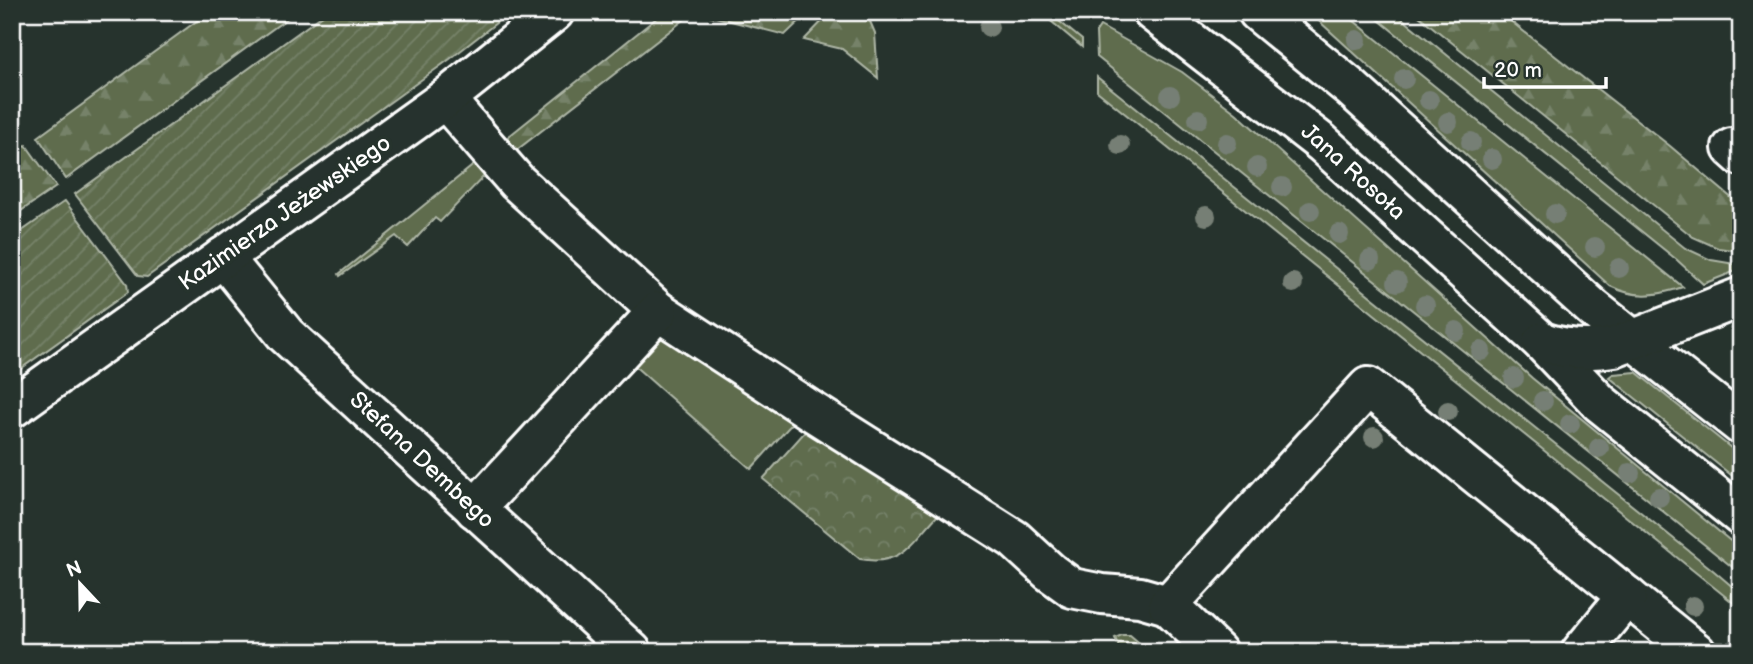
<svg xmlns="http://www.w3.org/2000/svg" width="1753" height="664" viewBox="0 0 1753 664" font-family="'Balsamiq Sans',sans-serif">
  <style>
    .grass { fill: #5e6c4e; stroke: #aeb6a6; stroke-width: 2 }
    .forest { fill: url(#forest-firs); stroke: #aeb6a6; stroke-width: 2 }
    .park { fill: url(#park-crowns); stroke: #aeb6a6; stroke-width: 2 }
    .garden { fill: url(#garden-furrows); stroke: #aeb6a6; stroke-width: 2 }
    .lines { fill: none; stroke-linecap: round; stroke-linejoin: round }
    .minor-casing { stroke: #fff; stroke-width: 44 }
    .minor { stroke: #26332d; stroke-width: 38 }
    .tree { fill: #767f74 }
    .labels { text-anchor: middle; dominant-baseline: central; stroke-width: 7; stroke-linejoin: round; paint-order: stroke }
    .street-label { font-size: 23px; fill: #fff; stroke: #26332d }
  </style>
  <defs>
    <pattern id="forest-firs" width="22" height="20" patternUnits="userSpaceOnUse" patternTransform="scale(1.75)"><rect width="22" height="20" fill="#5e6c4e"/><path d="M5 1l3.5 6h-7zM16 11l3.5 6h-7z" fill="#768269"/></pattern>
    <pattern id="park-crowns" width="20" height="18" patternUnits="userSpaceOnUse" patternTransform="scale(1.75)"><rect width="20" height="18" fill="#5e6c4e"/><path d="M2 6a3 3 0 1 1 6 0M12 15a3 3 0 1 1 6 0" fill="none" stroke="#768269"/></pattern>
    <pattern id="garden-furrows" width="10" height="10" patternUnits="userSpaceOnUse" patternTransform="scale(1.75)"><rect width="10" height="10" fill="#5e6c4e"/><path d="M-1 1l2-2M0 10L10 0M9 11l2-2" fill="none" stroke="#768269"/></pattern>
  </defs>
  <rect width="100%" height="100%" fill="#26332d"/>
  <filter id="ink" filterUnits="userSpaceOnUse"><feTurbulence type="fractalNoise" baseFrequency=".0143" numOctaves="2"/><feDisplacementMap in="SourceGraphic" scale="14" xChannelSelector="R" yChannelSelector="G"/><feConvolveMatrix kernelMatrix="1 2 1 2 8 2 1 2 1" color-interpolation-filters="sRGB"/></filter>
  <g filter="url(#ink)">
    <g class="grass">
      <path d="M1040,12H1048L1082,40V47Z"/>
      <path d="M1309,12H1343L1683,287C1656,296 1636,299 1610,286Z"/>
      <path d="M1369,12H1394L1685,248L1711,260L1741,265V269L1703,284L1677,260Z"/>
      <path d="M1100,26L1182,72L1236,113L1532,378L1739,548L1741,574L1097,57L1096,32Z"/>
      <path d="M1097,77L1714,571L1741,594V609L1097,91Z"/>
      <path d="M481,159L489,171L440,222L435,218L408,247L396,236L340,276L339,274Z"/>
      <path d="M665,337L797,418L751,469L630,362L656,339Z"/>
      <path d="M1636,372L1741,456V483L1609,377L1613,374Z"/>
      <path d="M1122,635H1130L1150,652H1121L1115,638Z"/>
    </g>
    <g class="forest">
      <path d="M209,12H296L66,179L38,137Z"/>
      <path d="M664,12H694L509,156L499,144Z"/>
      <path d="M696,12H809L785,35Z"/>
      <path d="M831,12H866L875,33L878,78L842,49L804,40Z"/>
      <path d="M1414,12H1499L1670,146L1741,206V251L1718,248L1693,237Z"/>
      <path d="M26,145L56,187L12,217V154Z"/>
    </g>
    <path class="park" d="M811,425L935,504L938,515C912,542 902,567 860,559L763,479Z"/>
    <g class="garden">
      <path d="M327,12H510L450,59L147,277L138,276L75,194Z"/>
      <path d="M65,201L127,284L128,292L12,375V238Z"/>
    </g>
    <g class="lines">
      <g class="minor-casing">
        <g id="minor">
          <path d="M1153,12L1322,143L1542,342L1600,403L1741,516"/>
          <path d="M1258,12L1351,88L1594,309L1741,425"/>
          <path d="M445,99L517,182L658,311L813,412L1014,539L1050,572L1072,588L1102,594L1140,597L1168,605"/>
          <path d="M1732,148L1741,156"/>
          <path d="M223,257L286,335L632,652"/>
          <path d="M1542,342C1567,350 1589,351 1614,347L1741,297"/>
          <path d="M12,408L445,99L554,12"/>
          <path d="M475,509L658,311"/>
          <path d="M1217,652L1168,605L1368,387L1696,652"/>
          <path d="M1581,652L1627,596"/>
        </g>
      </g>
      <use href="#minor" class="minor"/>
    </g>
    <g class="tree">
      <circle cx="989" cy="27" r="10"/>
      <circle cx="1357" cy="40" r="10"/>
      <circle cx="1404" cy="79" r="10"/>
      <circle cx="1170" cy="96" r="10"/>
      <circle cx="1429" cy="100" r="10"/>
      <circle cx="1198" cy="119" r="10"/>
      <circle cx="1448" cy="122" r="10"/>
      <circle cx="1471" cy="142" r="10"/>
      <circle cx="1227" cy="143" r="10"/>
      <circle cx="1120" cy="145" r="10"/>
      <circle cx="1492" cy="159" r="10"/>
      <circle cx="1257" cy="167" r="10"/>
      <circle cx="1282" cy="187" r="10"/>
      <circle cx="1310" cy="211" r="10"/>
      <circle cx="1555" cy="214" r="10"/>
      <circle cx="1206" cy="216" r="10"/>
      <circle cx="1339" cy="234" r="10"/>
      <circle cx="1595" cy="247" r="10"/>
      <circle cx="1370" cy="260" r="10"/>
      <circle cx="1619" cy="268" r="10"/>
      <circle cx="1397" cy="282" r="10"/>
      <circle cx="1293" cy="283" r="10"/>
      <circle cx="1425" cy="305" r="10"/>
      <circle cx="1456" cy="331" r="10"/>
      <circle cx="1481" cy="351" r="10"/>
      <circle cx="1514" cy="378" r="10"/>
      <circle cx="1543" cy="401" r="10"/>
      <circle cx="1448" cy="411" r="10"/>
      <circle cx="1570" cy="424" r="10"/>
      <circle cx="1374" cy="437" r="10"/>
      <circle cx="1599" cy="448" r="10"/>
      <circle cx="1630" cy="473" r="10"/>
      <circle cx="1659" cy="497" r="10"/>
      <circle cx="1693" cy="606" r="10"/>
    </g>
  </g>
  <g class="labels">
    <g class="street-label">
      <text transform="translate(1353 172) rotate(42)">Jana Rosoła</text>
      <text transform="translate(285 213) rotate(-35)">Kazimierza Jeżewskiego</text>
      <text transform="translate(422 460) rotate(43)">Stefana Dembego</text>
    </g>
  </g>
  <rect width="1753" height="664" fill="none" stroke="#26332d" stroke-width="42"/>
  <rect x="21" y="21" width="1711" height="622" fill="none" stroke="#fff" stroke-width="2.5" filter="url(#ink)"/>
  <g transform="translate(80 584) rotate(338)" stroke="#26332d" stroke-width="5" paint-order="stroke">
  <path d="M0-5L12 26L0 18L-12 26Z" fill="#ffffff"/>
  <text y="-10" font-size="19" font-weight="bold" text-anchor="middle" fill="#ffffff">N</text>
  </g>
  <path d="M1484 77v10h122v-10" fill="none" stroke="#ffffff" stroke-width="3.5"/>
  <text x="1494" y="77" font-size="21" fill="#ffffff" stroke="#26332d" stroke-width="5" paint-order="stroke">20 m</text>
</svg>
